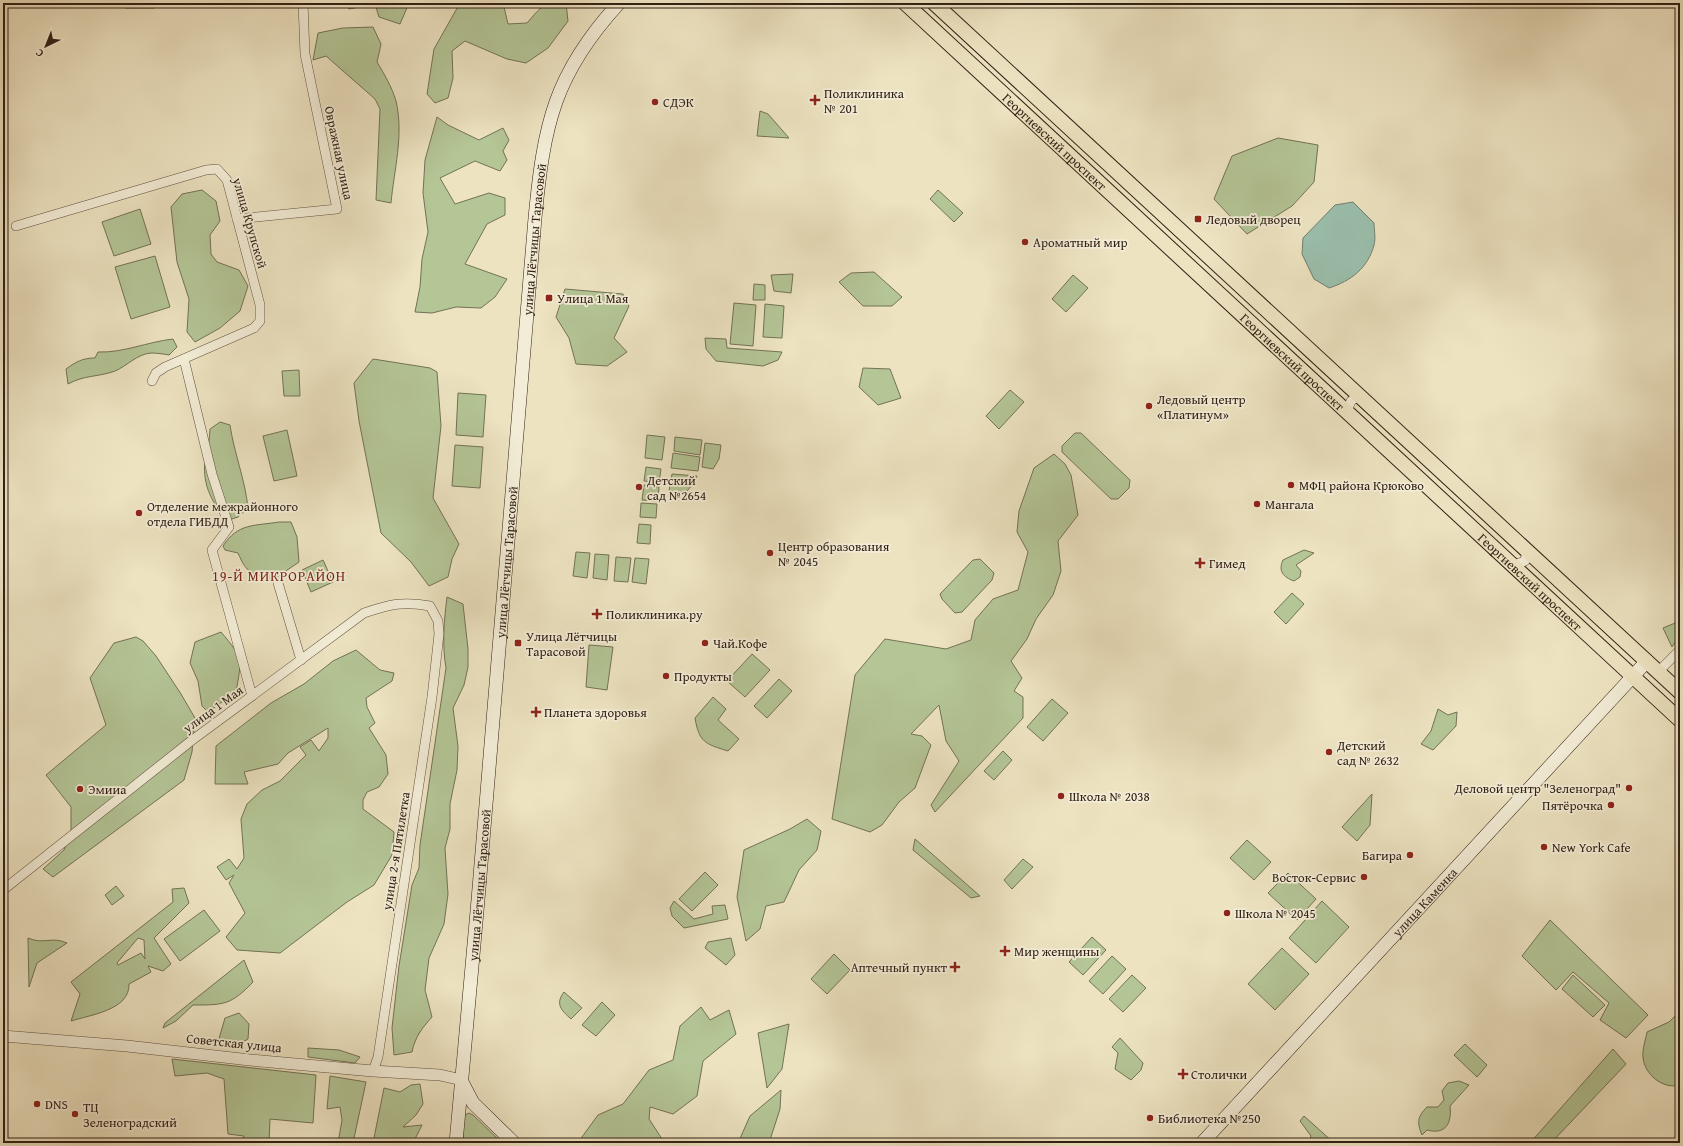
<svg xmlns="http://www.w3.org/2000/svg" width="1683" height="1146" viewBox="0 0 1683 1146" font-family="'Gentium Book Plus',serif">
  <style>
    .green { fill: #b4c596; stroke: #737256; fill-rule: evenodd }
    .water { fill: #9abfad; stroke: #707f70 }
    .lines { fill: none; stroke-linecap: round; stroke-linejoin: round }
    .minor-casing { stroke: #615140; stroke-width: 10 }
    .tertiary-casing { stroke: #615140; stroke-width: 12 }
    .secondary-casing { stroke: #322015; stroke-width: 14 }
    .primary-casing { stroke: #322015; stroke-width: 16 }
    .minor { stroke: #f3edd7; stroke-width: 9 }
    .tertiary { stroke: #f3edd7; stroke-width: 11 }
    .secondary { stroke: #f3edd7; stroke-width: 13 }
    .primary { stroke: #ede3c1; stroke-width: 14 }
    .poi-dot { fill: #8f2418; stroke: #f3edd7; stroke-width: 1.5 }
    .labels { text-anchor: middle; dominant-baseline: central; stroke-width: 3.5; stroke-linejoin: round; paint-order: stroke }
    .poi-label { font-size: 13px; fill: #322015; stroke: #f3edd7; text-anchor: start }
    .street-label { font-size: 13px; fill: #322015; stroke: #f3edd7 }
    .neighbourhood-label { font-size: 14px; letter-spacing: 1px; fill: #7a1f14; stroke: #f3edd7 }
  </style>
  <rect width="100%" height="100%" fill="#ede3c1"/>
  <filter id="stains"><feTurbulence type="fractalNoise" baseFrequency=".005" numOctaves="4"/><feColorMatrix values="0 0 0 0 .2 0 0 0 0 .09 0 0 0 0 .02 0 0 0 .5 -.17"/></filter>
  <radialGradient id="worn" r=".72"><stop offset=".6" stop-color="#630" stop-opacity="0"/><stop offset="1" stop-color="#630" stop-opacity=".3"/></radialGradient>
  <g class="green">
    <path d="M122,3H158L154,8H125Z"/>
    <path d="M343,3H409L400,24L379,17L375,4L349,9Z"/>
    <path d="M460,3H503L508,24L527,23C542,6 542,3 566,3L568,21L548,48L526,63L507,59L465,41L452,51L453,78L448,98L435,103L427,94L434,49Z"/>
    <path d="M373,27L381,44L377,62C384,74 392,87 396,101C404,135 394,170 391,203L376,200L380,109L375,99L326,56L313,60L318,33L343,28Z"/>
    <path d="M760,111L768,114L789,138L757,136Z"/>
    <path d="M437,117L448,125L479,140L503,128L509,140L503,151L507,160L500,171L475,161L440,178L455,204L489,193L505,198V215L487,224L465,264L507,279L495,297L481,308L456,307L432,313L415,312L420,287L422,259L428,232L423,193L425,160Z"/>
    <path d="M1278,138L1318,145L1314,182L1292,206L1247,234L1214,199L1232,156Z"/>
    <path d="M202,190L216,201L220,221L210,235L211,254L217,262L239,270L248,286L240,311L220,328L195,342L187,332L189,299L177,262L171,207L182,194Z"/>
    <path d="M938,190L963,213L954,222L930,199Z"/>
    <path d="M140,209L151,244L114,256L102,222Z"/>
    <path d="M155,256L170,307L131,319L115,267Z"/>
    <path d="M874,272L902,297L892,306H863L839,282L851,273Z"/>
    <path d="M793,274L791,293L774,291L771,275Z"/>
    <path d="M1073,275L1088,288L1066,312L1052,299Z"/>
    <path d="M754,284L765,285V300H753Z"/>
    <path d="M565,289L623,294L629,306L614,338L627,352L607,366L576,364L569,338L556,317Z"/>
    <path d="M734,303L756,305L753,346L730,344Z"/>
    <path d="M765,304L784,306L782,338L763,337Z"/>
    <path d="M705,338L726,339L727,348L782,352L778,360L763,366L716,361L706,349Z"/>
    <path d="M173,339L177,347L169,355C163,354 157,353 151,353C137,354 127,366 115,371C99,377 84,375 68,384L66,369C76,362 82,358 95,358L98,352C123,353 147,342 173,339Z"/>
    <path d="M373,359L430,368L437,372L441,426L433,498L459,544L452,559L448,577L429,586L411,562L381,533L359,421L354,383Z"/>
    <path d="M863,368L890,369L901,398L878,405L859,387Z"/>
    <path d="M299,370L300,396H284L282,371Z"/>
    <path d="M1010,390L1024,402L999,429L986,416Z"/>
    <path d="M458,393L486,395L483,437L456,435Z"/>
    <path d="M220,422L230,425C234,453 245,479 248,508L238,517L229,520C213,507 202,484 205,462C207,451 210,440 210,429Z"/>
    <path d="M287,430L297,476L274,481L263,436Z"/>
    <path d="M1075,433H1081L1130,480L1129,488L1118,499H1111L1062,452V446Z"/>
    <path d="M647,435L665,437L662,460L645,458Z"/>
    <path d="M675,437L702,440L700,455L674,451Z"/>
    <path d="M705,443L721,445L719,459L713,469L702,467Z"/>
    <path d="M455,445L483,447L480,488L452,486Z"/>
    <path d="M673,453L700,457L698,471L671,468Z"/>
    <path d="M1054,454L1065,464L1071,475L1078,515L1058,541L1061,571L1053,595L1036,619L1027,639L1011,661L1022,678L1014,691L1023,697V718L935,812L931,805L959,761L946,741L939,705L911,734L922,736L931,745L915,788L899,802L882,825L870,832L832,819L855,675L885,639L946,649L971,640L975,620L993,599L1018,590L1028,552L1017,532L1019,511L1034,468Z"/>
    <path d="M646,467L661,469L659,483L644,481Z"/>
    <path d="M672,474L697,476L695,482L685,493L669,491Z"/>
    <path d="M644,485L659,487L658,501L642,500Z"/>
    <path d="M641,503L657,504L656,518L640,517Z"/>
    <path d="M279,522H291L297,537L299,562L274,579C252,575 247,574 238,553L225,550L223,546C238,523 254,526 279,522Z"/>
    <path d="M639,524L651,525L650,544L637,543Z"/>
    <path d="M1304,550L1314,553L1296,565L1301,571L1300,577L1294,581C1283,577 1278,571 1283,560Z"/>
    <path d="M576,552L590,553L587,578L573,576Z"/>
    <path d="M595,554L609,555L607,580L593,578Z"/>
    <path d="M616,557L631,558L628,582L614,581Z"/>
    <path d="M635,558L649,559L646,584L632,582Z"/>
    <path d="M980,559L994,573L992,580L962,612L955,613L942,599L940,594L973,560Z"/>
    <path d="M323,560L333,582L311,592L302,570Z"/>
    <path d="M1292,593L1304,604L1286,624L1274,612Z"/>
    <path d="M447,597L463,604L468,649V667L464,685L453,708L458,746L457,770L450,804V829L445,848L448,894L444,924L429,958L425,990L432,1017C422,1028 415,1037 412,1052L394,1055L392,1028L399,966L412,885L419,868L420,845L446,668C442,645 444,621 447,597Z"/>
    <path d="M1680,621V635L1672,647L1663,628Z"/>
    <path d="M221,632C243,658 242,659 236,692L208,712L202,706L198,681L190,663L195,642Z"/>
    <path d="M136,637L143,641L156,656L181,694L195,718L192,752L184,780L53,877L43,869L64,850L71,832V807L46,775L106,725L90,678L114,643Z"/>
    <path d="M589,645L613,647L607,690L586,687Z"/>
    <path d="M356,650L380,670L394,673L392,681L366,698L367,707L375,723L369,728L386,755L388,774L379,787L367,792L363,800V809L394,832L392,855L374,885L347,902L280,953L237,950L226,937L245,913L229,883L234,875L226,880L217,867L229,859L237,869L244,858L241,819L247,804L262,790L280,781L306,755L300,747L311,740L319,751L328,738V728L288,753L278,764L244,772L248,784H215L216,746L271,703L304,684L333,661Z"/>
    <path d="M752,654L770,670L745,697L727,681Z"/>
    <path d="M779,679L792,691L767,718L754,706Z"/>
    <path d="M713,697L726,709L718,720L739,739L728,751C705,744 699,742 695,718Z"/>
    <path d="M1052,699L1068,713L1043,741L1027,727Z"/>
    <path d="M1438,709L1448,715L1457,712L1456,726L1433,750L1421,744L1431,731Z"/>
    <path d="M1003,751L1012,760L994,780L984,771Z"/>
    <path d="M1372,794L1370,825L1357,841L1342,827Z"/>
    <path d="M807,819L821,831L817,850L799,870L784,902L766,906L760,929L746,941L737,897L744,850L790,829Z"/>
    <path d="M915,839L980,896L971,898L913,850Z"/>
    <path d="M1247,840L1271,862L1254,880L1230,858Z"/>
    <path d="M1023,859L1033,867L1012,889L1004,880Z"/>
    <path d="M705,872L718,885L692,911L679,899Z"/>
    <path d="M1288,873L1316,899L1297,920L1268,893Z"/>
    <path d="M116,886L124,896L112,905L105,895Z"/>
    <path d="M184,888L189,903L154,938L171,964L163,971L148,966L151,972L129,984C130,1010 90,1015 71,1021L80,994L71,982L173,902L172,889ZM138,938L144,940L145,959L141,953L118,965L117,963Z"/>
    <path d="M674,901L694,919L713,914L712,906L725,905L728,919L684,928L672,916L670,908Z"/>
    <path d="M1322,901L1349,927L1316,963L1289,938Z"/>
    <path d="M204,910L220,931L180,961L164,939Z"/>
    <path d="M1550,920L1648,1015L1626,1038L1600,1020L1609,1003L1573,972L1556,990L1522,956Z"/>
    <path d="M1092,937L1106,950L1083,975L1069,962Z"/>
    <path d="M28,938C44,945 51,936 67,943L37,963L29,987Z"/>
    <path d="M731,938L735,955L726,965L705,948L708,942Z"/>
    <path d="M1282,948L1309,974L1275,1010L1248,984Z"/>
    <path d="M834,954L850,970L827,994L811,979Z"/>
    <path d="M1112,956L1126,969L1103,994L1089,981Z"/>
    <path d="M244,960L253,982C231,1005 224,1005 193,1005L176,1021L163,1028L165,1023Z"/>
    <path d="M1132,975L1146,988L1123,1012L1109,999Z"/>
    <path d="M1573,975L1605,1005L1593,1017L1562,989Z"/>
    <path d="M564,992L582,1008L571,1019C561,1010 555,1004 564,992Z"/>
    <path d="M602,1002L615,1015L596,1036L582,1025Z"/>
    <path d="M701,1007L710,1020L729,1010L736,1034L703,1061L697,1096L673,1114L650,1107L649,1119L664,1142L669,1143H581L579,1141L598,1115L623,1104L649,1070L673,1060L680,1026Z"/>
    <path d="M1680,1011V1085C1663,1090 1644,1074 1643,1057C1642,1049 1646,1039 1647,1032L1669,1022Z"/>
    <path d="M239,1013L249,1024L248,1039L241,1043L218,1042L225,1018Z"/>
    <path d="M789,1024L782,1069L767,1088L758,1033Z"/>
    <path d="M1120,1038L1143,1063L1141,1070L1131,1080L1115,1069L1118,1053L1112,1047Z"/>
    <path d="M1465,1044L1487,1065L1477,1077L1454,1055Z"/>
    <path d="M308,1048L339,1050L360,1057L355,1063L308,1057Z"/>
    <path d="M1613,1049L1626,1064L1551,1143H1530Z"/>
    <path d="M172,1059L316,1075L313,1123L270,1119L269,1143H241L244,1136L228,1134L224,1079L207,1073L175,1076Z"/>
    <path d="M330,1076L366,1082L353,1143H338L342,1120L340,1107L327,1109Z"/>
    <path d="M1459,1081L1469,1085L1450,1106C1452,1123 1446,1135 1427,1130L1422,1135C1417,1123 1417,1117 1427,1107H1438L1444,1100L1442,1091L1448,1083Z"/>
    <path d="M420,1084L423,1104L416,1115L403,1127L422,1125L413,1143H393L392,1141L390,1143H373L384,1088L400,1092L411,1085Z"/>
    <path d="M781,1090L780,1109L769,1143H738L750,1116Z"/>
    <path d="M469,1113L473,1115L502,1143H463V1118L465,1115Z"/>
    <path d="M1304,1116L1334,1143H1308L1311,1136L1300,1121Z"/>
  </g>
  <path class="water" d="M1353,202L1374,223C1374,229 1376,238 1374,245C1368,268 1351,281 1329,288L1314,279L1302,254L1303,238L1335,205Z"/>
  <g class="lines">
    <g class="minor-casing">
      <g id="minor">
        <path d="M237,219L337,209L305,54L303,3"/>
        <path d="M16,226L206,170L217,169L227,180L260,305V321L254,328L165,367L156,373L152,381"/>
        <path d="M184,359L212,474L229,527L212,550L252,696"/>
        <path d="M1347,411L1351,401L1357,397L1361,398"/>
        <path d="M1514,565L1525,561L1527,551"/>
        <path d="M278,583L301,660"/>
        <path d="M1658,672L1680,650"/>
        <path d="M3,890L191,741L364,613C391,604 403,601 430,606L438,621L439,634L432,697L378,1057L373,1071"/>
      </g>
    </g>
    <g class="tertiary-casing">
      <path id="tertiary" d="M3,1036L127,1046L250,1060L373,1071L440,1075L462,1080"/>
    </g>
    <g class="secondary-casing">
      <g id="secondary">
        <path d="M462,1082L473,1103L514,1143"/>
        <path id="s1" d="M456,1143L478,900L535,218C544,124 554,74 619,3"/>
        <path id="s2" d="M1202,1143L1647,661"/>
      </g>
    </g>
    <g class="primary-casing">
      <g id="primary">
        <path id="s3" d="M905,3L1680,720"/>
        <path d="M934,3L1680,692"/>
      </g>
    </g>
    <use href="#minor" class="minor"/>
    <use href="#tertiary" class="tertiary"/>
    <use href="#secondary" class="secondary"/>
    <use href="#primary" class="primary"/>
  </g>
  <g class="poi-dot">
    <path d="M813 94h4v4h4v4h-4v4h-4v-4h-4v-4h4z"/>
    <circle cx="655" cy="102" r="4"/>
    <rect x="1194" y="215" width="8" height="8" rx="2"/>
    <circle cx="1025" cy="242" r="4"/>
    <rect x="545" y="294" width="8" height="8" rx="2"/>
    <circle cx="1149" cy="406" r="4"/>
    <circle cx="1291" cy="485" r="4"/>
    <circle cx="639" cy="487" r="4"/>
    <circle cx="1257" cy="504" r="4"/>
    <circle cx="139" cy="513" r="4"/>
    <circle cx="770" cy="553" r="4"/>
    <path d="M1198 557h4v4h4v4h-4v4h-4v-4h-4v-4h4z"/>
    <path d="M595 608h4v4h4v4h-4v4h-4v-4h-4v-4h4z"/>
    <rect x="514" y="639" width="8" height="8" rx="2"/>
    <circle cx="705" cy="643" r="4"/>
    <circle cx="666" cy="676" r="4"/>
    <path d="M534 706h4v4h4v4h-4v4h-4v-4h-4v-4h4z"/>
    <circle cx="1329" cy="752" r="4"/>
    <circle cx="1629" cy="788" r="4"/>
    <circle cx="80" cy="789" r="4"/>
    <circle cx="1061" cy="796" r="4"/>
    <circle cx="1611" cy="805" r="4"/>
    <circle cx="1544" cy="847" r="4"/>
    <circle cx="1410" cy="855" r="4"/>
    <circle cx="1364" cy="877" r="4"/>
    <circle cx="1227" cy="913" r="4"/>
    <path d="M1003 945h4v4h4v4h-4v4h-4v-4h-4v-4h4z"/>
    <path d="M953 961h4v4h4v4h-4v4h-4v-4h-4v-4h4z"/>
    <path d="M1181 1068h4v4h4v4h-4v4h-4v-4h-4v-4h4z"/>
    <circle cx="37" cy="1104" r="4"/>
    <circle cx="75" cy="1114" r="4"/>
    <circle cx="1150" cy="1118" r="4"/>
  </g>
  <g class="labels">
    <g class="poi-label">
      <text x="824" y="93">Поликлиника<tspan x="824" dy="15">№ 201</tspan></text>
      <text x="663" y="102">СДЭК</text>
      <text x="1206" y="219">Ледовый дворец</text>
      <text x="1033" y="242">Ароматный мир</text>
      <text x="557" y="298">Улица 1 Мая</text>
      <text x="1157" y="399">Ледовый центр<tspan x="1157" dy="15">«Платинум»</tspan></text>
      <text x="647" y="480">Детский<tspan x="647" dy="15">сад №2654</tspan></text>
      <text x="1299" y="485">МФЦ района Крюково</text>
      <text x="1265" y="504">Мангала</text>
      <text x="147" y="506">Отделение межрайонного<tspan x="147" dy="15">отдела ГИБДД</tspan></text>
      <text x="778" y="546">Центр образования<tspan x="778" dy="15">№ 2045</tspan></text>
      <text x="1209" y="563">Гимед</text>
      <text x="606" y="614">Поликлиника.ру</text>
      <text x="526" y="636">Улица Лётчицы<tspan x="526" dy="15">Тарасовой</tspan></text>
      <text x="713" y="643">Чай.Кофе</text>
      <text x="674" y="676">Продукты</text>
      <text x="544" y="712">Планета здоровья</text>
      <text x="1337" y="745">Детский<tspan x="1337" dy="15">сад № 2632</tspan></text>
      <text x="1621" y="788" text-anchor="end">Деловой центр "Зеленоград"</text>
      <text x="88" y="789">Эмииа</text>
      <text x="1069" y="796">Школа № 2038</text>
      <text x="1603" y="805" text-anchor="end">Пятёрочка</text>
      <text x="1552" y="847">New York Cafe</text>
      <text x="1402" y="855" text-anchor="end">Багира</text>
      <text x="1356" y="877" text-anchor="end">Восток-Сервис</text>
      <text x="1235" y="913">Школа № 2045</text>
      <text x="1014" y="951">Мир женщины</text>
      <text x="947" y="967" text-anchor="end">Аптечный пункт</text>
      <text x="1191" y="1074">Столички</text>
      <text x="45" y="1104">DNS</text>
      <text x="83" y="1107">ТЦ<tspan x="83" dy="15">Зеленоградский</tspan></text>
      <text x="1158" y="1118">Библиотека №250</text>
    </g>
    <g class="street-label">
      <text stroke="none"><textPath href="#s3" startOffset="204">Георгиевский проспект</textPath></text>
      <text transform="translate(339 153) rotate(78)">Овражная улица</text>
      <text transform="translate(250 223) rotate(74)">улица Крупской</text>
      <text stroke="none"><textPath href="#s1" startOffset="907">улица Лётчицы Тарасовой</textPath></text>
      <text stroke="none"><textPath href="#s3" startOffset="528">Георгиевский проспект</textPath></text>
      <text stroke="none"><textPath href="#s1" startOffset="583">улица Лётчицы Тарасовой</textPath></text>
      <text stroke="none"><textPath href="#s3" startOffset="852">Георгиевский проспект</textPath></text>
      <text transform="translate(213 709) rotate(-36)">улица 1 Мая</text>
      <text transform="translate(396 851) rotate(-81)">улица 2-я Пятилетка</text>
      <text stroke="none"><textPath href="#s1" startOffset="259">улица Лётчицы Тарасовой</textPath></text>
      <text stroke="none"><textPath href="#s2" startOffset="328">улица Каменка</textPath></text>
      <text transform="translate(234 1043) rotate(6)">Советская улица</text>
    </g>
    <g class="neighbourhood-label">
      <text x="279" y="576">19-Й МИКРОРАЙОН</text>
    </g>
  </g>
  <rect width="1683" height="1146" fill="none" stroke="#ede3c1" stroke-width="16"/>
  <rect x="4" y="4" width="1675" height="1138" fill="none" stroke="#322015" stroke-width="2"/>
  <rect x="8" y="8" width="1667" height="1130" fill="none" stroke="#322015"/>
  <g transform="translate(46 46) rotate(223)" stroke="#f3edd7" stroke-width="3" paint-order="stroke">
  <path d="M0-3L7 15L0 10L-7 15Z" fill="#322015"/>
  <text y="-6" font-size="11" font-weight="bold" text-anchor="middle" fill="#322015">С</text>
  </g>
  <rect width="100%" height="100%" filter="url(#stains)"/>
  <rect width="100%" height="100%" fill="url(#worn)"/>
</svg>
